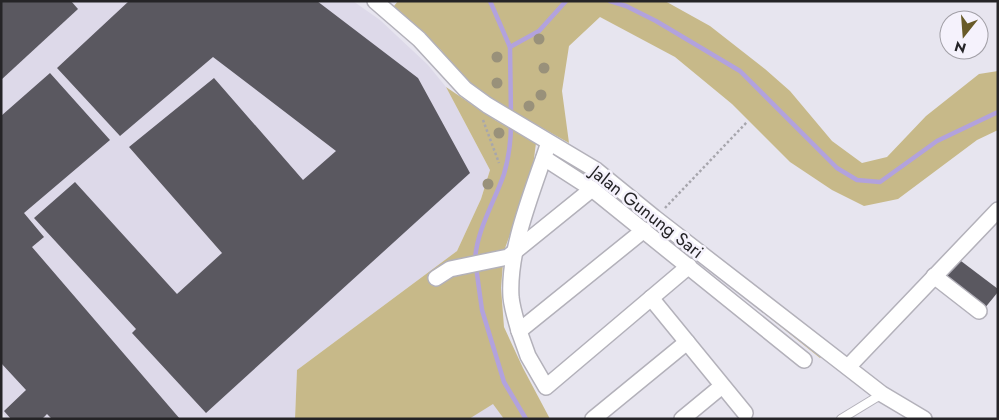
<svg xmlns="http://www.w3.org/2000/svg" width="999" height="420" viewBox="0 0 999 420" font-family="Jost,sans-serif">
  <style>
    .built { fill: #ddd9e9 }
    .green { fill: #c7b989 }
    .lines { fill: none; stroke-linecap: round; stroke-linejoin: round }
    .stream { stroke: #b2a2dd; stroke-width: 4.5 }
    .building { fill: #5a5860 }
    .service-casing { stroke: #b3b1ba; stroke-width: 10 }
    .minor-casing { stroke: #b3b1ba; stroke-width: 18 }
    .path { stroke: #a7a6ad; stroke-width: 2.5; stroke-dasharray: 2.5 2.5; stroke-linecap: butt }
    .service { stroke: #fff; stroke-width: 8 }
    .minor { stroke: #fff; stroke-width: 15 }
    .tree { fill: #99917a }
    .labels { text-anchor: middle; dominant-baseline: central; stroke-width: 5; stroke-linejoin: round; paint-order: stroke }
    .street-label { font-size: 18px; fill: #252427; stroke: #f5f2fc }
  </style>
  <rect width="100%" height="100%" fill="#e7e5ef"/>
  <g class="built">
    <path d="M1,1H353L380,20L428,65L446,87L490,170L481,199L457,251L297,370L295,419H7L1,410Z"/>
    <path d="M493,403L504,419H469Z"/>
  </g>
  <g class="green">
    <path d="M398,1H665L710,26L765,69L790,91L832,141L862,163L887,157L926,116L979,74L998,71V130L977,140L898,199L864,206L832,190L790,162L732,104L675,57L600,17L569,46L562,91L569,143L489,98L472,87L458,73L441,50L394,6Z"/>
    <path d="M446,87L495,120L536,143L532,174L504,251L501,288L504,327L523,368L550,419H504L493,404L469,419H295L297,370L457,251L481,199L490,170Z"/>
    <path d="M570,163L600,181L821,357L820,358L599,182L569,165Z"/>
  </g>
  <g class="lines">
    <g class="stream">
      <path d="M490,1L510,47L511,116"/>
      <path d="M610,1L626,6L656,21L740,71L837,168L857,180L880,182L937,141L998,112"/>
      <path d="M510,47L539,31L566,1"/>
      <path d="M475,260C477,229 494,203 504,174C509,157 511,141 511,123"/>
      <path d="M476,267L482,310L504,382L526,419"/>
    </g>
  </g>
  <g class="building">
    <path d="M1,1H71L78,9L1,80Z"/>
    <path d="M129,1H317L418,78L470,173L206,413L132,333L136,329L34,218L75,182L177,294L222,253L129,147L214,78L303,180L336,151L213,57L120,136L57,68Z"/>
    <path d="M50,73L110,140L24,213L44,237L32,247L180,419H52L47,414L42,419H11L4,411L26,390L1,363V116Z"/>
    <path d="M957,258L998,289V292L984,309L941,277Z"/>
  </g>
  <g class="lines">
    <g class="service-casing">
      <path id="service" d="M841,419L882,394"/>
    </g>
    <g class="minor-casing">
      <g id="minor">
        <path d="M375,1L419,39L465,89L487,105L596,170L655,218L882,394L924,419"/>
        <path d="M544,158L592,189L804,360"/>
        <path d="M644,230L519,331L528,356L546,387L689,266"/>
        <path d="M934,276L979,311"/>
        <path d="M436,278L450,269L508,257L592,189"/>
        <path d="M651,298L745,413"/>
        <path d="M519,331C516,320 512,308 511,297C508,250 532,193 547,148"/>
        <path d="M848,367L998,210"/>
        <path d="M593,419L687,342"/>
        <path d="M682,419L722,386"/>
      </g>
    </g>
    <g class="path">
      <path d="M483,120L499,163"/>
      <path d="M665,208L747,122"/>
    </g>
    <use href="#service" class="service"/>
    <use href="#minor" class="minor"/>
  </g>
  <g class="tree">
    <circle cx="539" cy="39" r="5.5"/>
    <circle cx="497" cy="57" r="5.5"/>
    <circle cx="544" cy="68" r="5.5"/>
    <circle cx="497" cy="83" r="5.5"/>
    <circle cx="541" cy="95" r="5.5"/>
    <circle cx="529" cy="106" r="5.5"/>
    <circle cx="499" cy="133" r="5.5"/>
    <circle cx="488" cy="184" r="5.5"/>
  </g>
  <g class="labels">
    <g class="street-label">
      <text transform="translate(647 212) rotate(38)">Jalan Gunung Sari</text>
    </g>
  </g>
  <rect width="999" height="420" fill="none" stroke="#252427" stroke-width="5"/>
  <g transform="translate(964 35) rotate(197)"><circle r="24" fill="#f5f2fc" stroke="#a2a0a7"/>
  <path d="M0-4L9 19L0 12L-9 19Z" fill="#685a27"/>
  <text y="-8" font-size="14" font-weight="bold" text-anchor="middle" fill="#252427">N</text>
  </g>
</svg>
